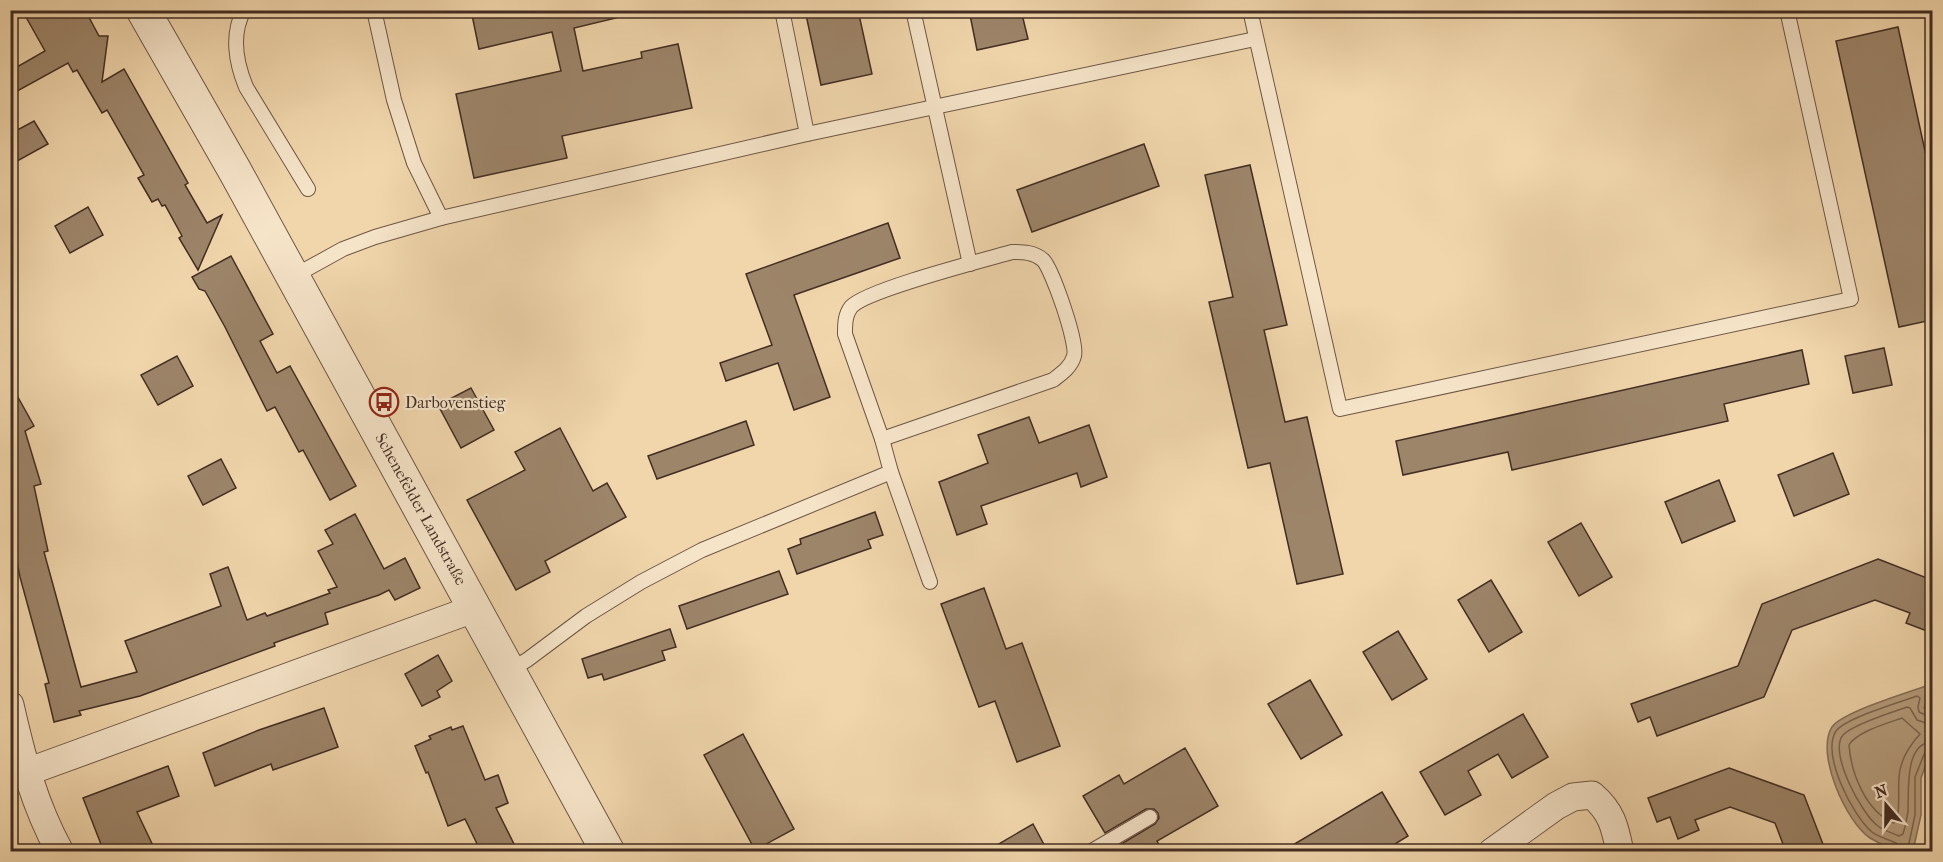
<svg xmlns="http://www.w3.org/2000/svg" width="1943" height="862" viewBox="0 0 1943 862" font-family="'IM FELL French Canon',serif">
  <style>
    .water { fill: #b69d7d; stroke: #887059; stroke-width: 1.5 }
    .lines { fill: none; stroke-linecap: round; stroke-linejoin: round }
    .shore { stroke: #7c6550; stroke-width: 1.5 }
    .building { fill: #9d856a; stroke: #432d23; stroke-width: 1.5 }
    .service-casing { stroke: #6e5745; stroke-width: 16 }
    .minor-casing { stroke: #6e5745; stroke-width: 29 }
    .tertiary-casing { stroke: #6e5745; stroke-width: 35 }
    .service { stroke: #f6e4c9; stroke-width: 14 }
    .minor { stroke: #f6e4c9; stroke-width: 27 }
    .tertiary { stroke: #f6e4c9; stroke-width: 33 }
    .labels { text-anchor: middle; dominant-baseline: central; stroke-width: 4.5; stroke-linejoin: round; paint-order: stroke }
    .poi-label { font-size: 16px; fill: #432d23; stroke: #f6e4c9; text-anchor: start }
    .street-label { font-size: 16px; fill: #432d23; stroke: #f6e4c9 }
  </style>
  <rect width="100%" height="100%" fill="#f1d6ac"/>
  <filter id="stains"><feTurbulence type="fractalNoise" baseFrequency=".00333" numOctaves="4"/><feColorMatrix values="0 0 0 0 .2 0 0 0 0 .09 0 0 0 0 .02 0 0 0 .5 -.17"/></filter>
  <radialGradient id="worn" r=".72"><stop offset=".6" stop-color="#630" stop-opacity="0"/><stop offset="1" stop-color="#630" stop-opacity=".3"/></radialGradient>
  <path class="water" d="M1932,684L1924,708L1932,713V749L1921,778V815L1913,851C1899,852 1881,845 1870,838C1846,822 1815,753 1832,727C1842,712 1912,691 1932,684Z"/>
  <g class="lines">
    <g class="shore">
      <path d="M1902,718L1920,734C1910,745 1900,761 1899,777C1898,792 1900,807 1897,821L1894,823C1866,812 1851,773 1849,745C1856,732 1888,723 1902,718Z"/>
      <path d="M1932,718L1919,712L1918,707L1920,698L1917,696C1900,702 1846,718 1836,731C1821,755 1853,816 1872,832C1882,840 1896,839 1904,850L1908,848L1915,815V777L1925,752L1932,749"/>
      <path d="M1932,725L1917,720L1910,708L1907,707C1893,712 1853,724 1843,735C1828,752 1862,815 1878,826C1884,831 1893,833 1899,836L1903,834C1905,827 1907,819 1908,811C1909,792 1904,743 1932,742"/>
    </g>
  </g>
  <g class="building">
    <path d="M22,10H85L99,36H108L102,82L124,69L188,183L185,185L207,223L222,215L198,270L179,238L182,236L165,205L162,206L158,199L152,202L138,178L144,175L107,110L102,113L77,70L73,72L68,63L10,95V71L45,51Z"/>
    <path d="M471,10H615L616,18L574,28L583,71L642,58L641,52L678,44L692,108L562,136L567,158L474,178L456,94L561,71L552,32L479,49Z"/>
    <path d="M805,10H858L872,74L821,85Z"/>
    <path d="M969,10H1021L1028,39L977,50Z"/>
    <path d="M1898,27L1932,183V320L1899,327L1836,41Z"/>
    <path d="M34,121L48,144L10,165V134Z"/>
    <path d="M1144,144L1159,186L1032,232L1017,190Z"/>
    <path d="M1250,165L1287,325L1264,330L1285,422L1307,417L1343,574L1297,584L1270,463L1248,468L1209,302L1233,297L1205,175Z"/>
    <path d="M88,207L103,235L70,253L55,226Z"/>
    <path d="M888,223L900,258L794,295L830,397L794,410L778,363L726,381L720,363L772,345L746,274Z"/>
    <path d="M231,256L273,334L260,341L277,373L290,366L356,486L330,500L303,450L299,452L275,407L267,411L225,327L205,291L199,289L192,277Z"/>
    <path d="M1884,348L1892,385L1853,393L1845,356Z"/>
    <path d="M1802,350L1809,384L1724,404L1728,421L1512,470L1508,452L1403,475L1396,441Z"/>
    <path d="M177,356L193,386L158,405L141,375Z"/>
    <path d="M10,383L34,426L25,431L41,484L34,486L48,551L44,552L81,687L137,672L125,641L221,606L210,574L228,567L247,620L265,613L267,616L330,593L328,590L337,587L318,551L333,544L325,530L355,514L384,569L405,558L420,588L395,600L389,590L379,595L325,613L328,624L274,643L275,646L140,696L79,711L81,715L54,722L45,684L49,683L20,577L10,527Z"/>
    <path d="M471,388L494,430L461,448L438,405Z"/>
    <path d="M1029,417L1039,443L1089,425L1107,477L1081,487L1077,473L981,506L987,524L957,535L939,482L988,463L978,435Z"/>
    <path d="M746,421L754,445L657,479L648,456Z"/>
    <path d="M560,428L593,491L607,483L626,517L545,561L550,572L516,590L467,500L525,470L515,452Z"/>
    <path d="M1833,453L1849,494L1794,516L1778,475Z"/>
    <path d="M221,459L236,488L203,505L188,476Z"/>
    <path d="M1719,480L1735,521L1682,543L1665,502Z"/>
    <path d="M875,512L883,535L868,540L871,548L797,574L788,549L801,544L800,539Z"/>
    <path d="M1581,523L1612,577L1579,596L1548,542Z"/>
    <path d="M1878,559L1932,580V618L1927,631L1906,623L1910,613L1875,600L1792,630L1764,697L1657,736L1650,717L1638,722L1631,704L1738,666L1762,604Z"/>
    <path d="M779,571L788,594L687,629L679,606Z"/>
    <path d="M1491,580L1522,632L1489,652L1458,600Z"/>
    <path d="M984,588L1006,649L1022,643L1060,746L1017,762L995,701L979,707L941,604Z"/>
    <path d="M670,629L676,647L662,651L665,660L604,680L602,674L588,678L582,659Z"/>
    <path d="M1398,631L1427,679L1392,700L1363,652Z"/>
    <path d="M438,655L452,681L437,691L440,697L422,706L405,674Z"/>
    <path d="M1310,680L1342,735L1301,759L1268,704Z"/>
    <path d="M324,708L338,747L273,770L271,764L215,786L203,753L259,730Z"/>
    <path d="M1523,714L1548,757L1512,778L1498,754L1468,771L1481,795L1445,815L1420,772Z"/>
    <path d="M463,726L485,780L498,775L508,803L496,808L518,852H481L465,819L448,826L428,772L426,773L415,746L431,739L429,736L451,727L452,730Z"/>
    <path d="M743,734L794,829L755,850L704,755Z"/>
    <path d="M1185,748L1218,806L1157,841L1163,852H1115L1113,849L1155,824L1159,818L1158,813L1154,809H1146L1105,833L1083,796L1119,775L1124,784Z"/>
    <path d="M168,766L179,796L137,812L156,852H104L83,798Z"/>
    <path d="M1729,768L1804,795L1826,852H1786L1775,823L1730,807L1695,820L1699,830L1678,839L1670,817L1657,822L1648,798Z"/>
    <path d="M1382,792L1408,836L1382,852H1281Z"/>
    <path d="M1033,824L1048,852H985Z"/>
  </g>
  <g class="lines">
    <g class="service-casing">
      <g id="service">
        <path d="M244,10C231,34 236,63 246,87L308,189"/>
        <path d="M374,10L394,100L414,163L441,218"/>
        <path d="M782,10L807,134"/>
        <path d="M913,10L970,264"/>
        <path d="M1250,10L1340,409L1851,299L1787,10"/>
        <path d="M1012,252C1023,252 1034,252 1043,260C1052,269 1078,343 1074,356C1071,367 1062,373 1053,380L882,439L845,334C845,324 845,315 851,307C866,290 984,260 1012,252Z"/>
        <path d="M294,276L343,249L375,237L441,218L807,134L1255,39"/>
        <path d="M891,472L930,582"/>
        <path d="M510,670L527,660L586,616L641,582L702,550L891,472L882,439"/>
        <path d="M1090,852L1150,817"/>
      </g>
    </g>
    <g class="minor-casing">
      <g id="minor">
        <path d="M10,705C22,758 34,804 60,852"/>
        <path d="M27,772L476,608"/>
        <path d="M1492,852L1556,806L1573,797L1592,795C1612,812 1615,827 1620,852"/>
      </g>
    </g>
    <g class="tertiary-casing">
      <path id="tertiary" d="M143,10L235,171L608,852"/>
    </g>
    <use href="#service" class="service"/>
    <use href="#minor" class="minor"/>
    <use href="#tertiary" class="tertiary"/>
  </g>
  <defs>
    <g id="bus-ring" transform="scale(1.5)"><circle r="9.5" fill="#f6e4c9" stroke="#8f2418" stroke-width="1.5"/><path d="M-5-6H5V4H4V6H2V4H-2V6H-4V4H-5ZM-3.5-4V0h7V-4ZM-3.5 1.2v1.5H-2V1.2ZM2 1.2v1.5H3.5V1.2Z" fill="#8f2418"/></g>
  </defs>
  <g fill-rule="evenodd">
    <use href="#bus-ring" x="384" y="402"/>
  </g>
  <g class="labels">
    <g class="poi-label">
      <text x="405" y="402">Darbovenstieg</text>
    </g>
    <g class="street-label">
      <text transform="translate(421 509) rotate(61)">Schenefelder Landstraße</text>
    </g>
  </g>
  <rect width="1943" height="862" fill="none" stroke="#f1d6ac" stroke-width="36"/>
  <rect x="12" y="12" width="1919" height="838" fill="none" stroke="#432d23" stroke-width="3"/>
  <rect x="18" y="18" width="1907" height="826" fill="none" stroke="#432d23" stroke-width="1.5"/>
  <g transform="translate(1886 805) rotate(340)" stroke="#f6e4c9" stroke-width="4.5" paint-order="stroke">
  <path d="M0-4.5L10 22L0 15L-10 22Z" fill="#432d23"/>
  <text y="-9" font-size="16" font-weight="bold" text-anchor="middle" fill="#432d23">N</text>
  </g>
  <rect width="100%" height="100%" filter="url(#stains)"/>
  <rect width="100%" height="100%" fill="url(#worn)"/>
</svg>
